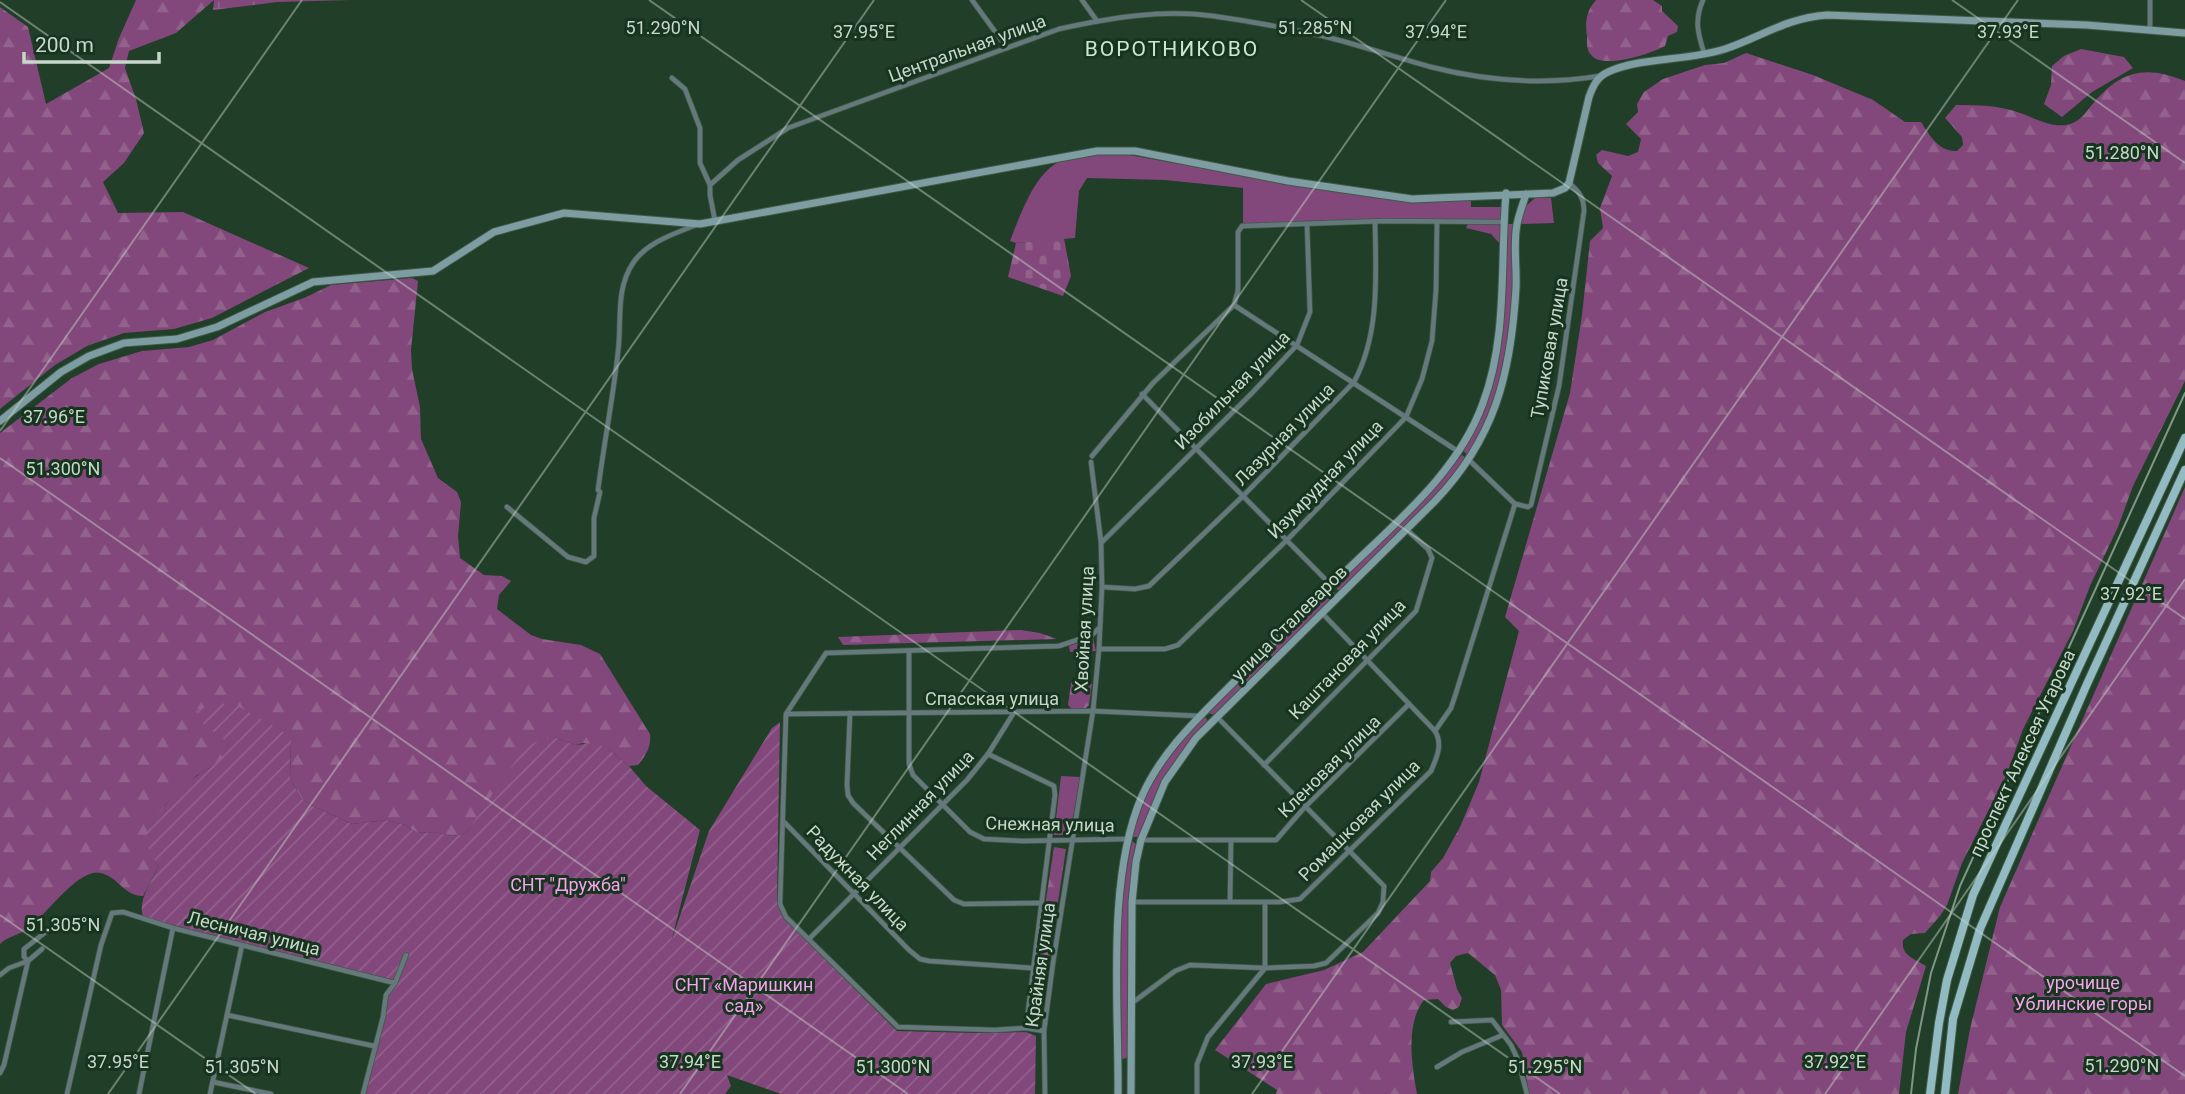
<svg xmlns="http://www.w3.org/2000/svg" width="2185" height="1094" viewBox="0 0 2185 1094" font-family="Roboto,sans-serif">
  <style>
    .grass { fill: #82477b }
    .forest { fill: url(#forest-firs) }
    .wetland { fill: url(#wetland-marsh) }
    .cemetery { fill: url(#cemetery-stones) }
    .garden { fill: url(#garden-furrows) }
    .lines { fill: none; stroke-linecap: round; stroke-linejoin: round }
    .street-casing { stroke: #3f5a45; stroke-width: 6 }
    .secondary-casing { stroke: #3f5a45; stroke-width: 9 }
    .primary-casing { stroke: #3f5a45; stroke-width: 10 }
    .street { stroke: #65797c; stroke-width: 4.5 }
    .secondary { stroke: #7e9da3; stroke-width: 7 }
    .primary { stroke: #91bac2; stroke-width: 8 }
    .tram { stroke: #819786; stroke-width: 2 }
    .ticks { fill: none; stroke: #c7d8ca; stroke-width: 2; stroke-opacity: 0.45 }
    .labels { text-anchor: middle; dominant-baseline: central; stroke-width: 6; stroke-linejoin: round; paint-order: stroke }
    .street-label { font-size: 18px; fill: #c7d8ca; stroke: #17341f }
    .park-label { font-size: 18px; fill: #f8a1ed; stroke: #17341f }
    .quarter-label { font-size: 21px; letter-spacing: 2px; fill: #c8eace; stroke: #17341f }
    .ticks-label { font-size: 18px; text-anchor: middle; fill: #c7d8ca; stroke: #17341f; stroke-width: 6; stroke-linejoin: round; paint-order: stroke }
  </style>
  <defs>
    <pattern id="forest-firs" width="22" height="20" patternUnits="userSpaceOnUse" patternTransform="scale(1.75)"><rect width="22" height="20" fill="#82477b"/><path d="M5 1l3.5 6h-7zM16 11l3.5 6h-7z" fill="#92618c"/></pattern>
    <pattern id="wetland-marsh" width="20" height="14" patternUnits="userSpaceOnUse" patternTransform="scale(1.75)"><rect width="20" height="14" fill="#82477b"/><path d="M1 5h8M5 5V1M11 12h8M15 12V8" fill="none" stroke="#92618c"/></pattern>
    <pattern id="cemetery-stones" width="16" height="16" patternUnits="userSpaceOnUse" patternTransform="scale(1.75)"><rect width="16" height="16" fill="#82477b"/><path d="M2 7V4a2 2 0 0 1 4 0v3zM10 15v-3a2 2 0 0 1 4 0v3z" fill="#92618c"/></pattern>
    <pattern id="garden-furrows" width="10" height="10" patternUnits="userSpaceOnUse" patternTransform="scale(1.75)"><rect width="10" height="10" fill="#82477b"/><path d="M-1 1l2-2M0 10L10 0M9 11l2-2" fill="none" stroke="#92618c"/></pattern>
  </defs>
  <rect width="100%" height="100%" fill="#213e28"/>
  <g class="grass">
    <path d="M1117,153L1369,197L1397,200L1471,197V207H1502L1501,219L1497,221L1243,224V188L1165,180L1087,178L1079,191L1075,238L1016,243L1010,241C1020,216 1035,170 1063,160C1080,155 1100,154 1117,153Z"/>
    <path d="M1535,198H1551L1554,223L1520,224L1526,206Z"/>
    <path d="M1468,223L1498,224L1502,227L1500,244L1491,234L1466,228Z"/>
    <path d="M1508,224H1513L1514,226C1512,305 1514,388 1467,455L1463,450C1485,404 1500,367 1504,316C1505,292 1501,243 1508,224Z"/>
    <path d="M1462,455L1466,458L1445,488L1341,590H1338L1335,586Z"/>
    <path d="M1331,590L1334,593L1335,597L1215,715L1208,713Z"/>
    <path d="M1203,716L1207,719L1208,723L1189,743L1138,837H1133C1131,798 1179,744 1203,716Z"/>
    <path d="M1061,776L1080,777L1070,835H1054Z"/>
    <path d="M1132,841L1137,845L1129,1057L1123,1059L1121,1057V899Z"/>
  </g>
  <g class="forest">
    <path d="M136,0H214L176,33L129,51L125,68L136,99L144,133L124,163L103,182L118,213L183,212L309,268L212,318L174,329L124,333L87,346L55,365L0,409V7L28,27L46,104L109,68L119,38Z"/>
    <path d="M1596,0H1653L1662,6V11L1678,26L1677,32L1668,36L1665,46C1651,54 1604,69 1592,56C1586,50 1587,44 1587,36C1585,22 1586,11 1596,0Z"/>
    <path d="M2081,49L2124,57L2133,68L2092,92L2062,117L2044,104L2051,85L2052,66L2064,56Z"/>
    <path d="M1746,53L1813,75L1873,100L1905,122H1921C1930,136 1939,152 1957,151L1963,145L1962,137L1945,118L1956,105C1977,105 1999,105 2020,113C2035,118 2049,127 2066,125C2078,123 2084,115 2091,106C2119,71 2144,64 2185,81V381L2133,486L2118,527L2090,586L2073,631L2023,729L2007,774L1962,863L1947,905L1940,916L1925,933L1911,934L1903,940C1901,956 1914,958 1926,966L1906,1032L1899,1094H1529L1522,1052L1502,1025L1501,990L1495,975L1468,953L1456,956L1450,963L1457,989L1462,998L1459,1007L1453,1010L1446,1007L1438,999L1424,1000C1405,1024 1412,1066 1417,1094H1276L1277,1090L1215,1050L1266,984L1324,970L1363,952L1430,881L1431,872L1443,858L1460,827L1479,782L1519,631L1505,617L1570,393L1582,315L1590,241L1603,228L1600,208L1612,176L1598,163L1596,155L1602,150L1628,156L1638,152L1641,139L1626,124L1638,112L1637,104L1644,92L1663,79L1705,65L1724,63Z"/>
    <path d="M412,278L418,281L411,350L412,369L420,407L421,439L438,478L457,492L461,502L458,536L460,558L484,575L502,576L511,581L499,595L497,609L531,635L542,639L581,645L600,654L650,734C651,747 647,754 638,765L629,766L610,750L583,743L575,745L554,737L504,779L465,834L452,836L434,832L417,833L405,825L387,820L352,824L313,806L301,798L290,778L291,741L229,743L221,761L196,776L165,805L153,856L158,867L143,896C124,896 118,877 101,873C79,867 45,916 29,928C20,935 8,936 0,944V433L72,378L99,364L142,351L189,347L213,340L265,312L304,298L331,285Z"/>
    <path d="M2185,487V1094H1958L1970,1029L2000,907Z"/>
    <path d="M1021,630L1040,633L1057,639L843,645L838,637Z"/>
    <path d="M1093,638L1096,651L1070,652L1069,646Z"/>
    <path d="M1075,682L1092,684L1089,705L1086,708L1073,710L1068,705L1071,683Z"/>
    <path d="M1054,847L1066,849L1039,1026L1027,1024Z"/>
  </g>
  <path class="wetland" d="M214,0H351L277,2L213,10Z"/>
  <path class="cemetery" d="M1064,238L1071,276L1063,296L1008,277L1016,243Z"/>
  <path class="garden" d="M221,703L238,706L287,734L291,741L290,778L301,798L313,806L352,824L387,820L405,825L417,833L434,832L452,836L465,834L525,747L538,741L554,737L575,745L595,743L610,750L629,766L646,786L700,830L671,942L709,831L772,728L780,722L777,901L782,916L897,1031L974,1033L1026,1032L1036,1036L1035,1094H781L727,1075L731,1086L725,1094H363L383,1017L386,995L395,984L144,919C136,902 151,883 158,867L144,839C155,814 173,794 194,778C214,763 218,768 229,743L203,724L196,710Z"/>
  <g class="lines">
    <g class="street-casing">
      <g id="street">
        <path d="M972,0L1007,48"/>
        <path d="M1082,0L1097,21"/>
        <path d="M1703,0C1694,20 1698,34 1704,53"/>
        <path d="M2150,29V0"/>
        <path d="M672,78L685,89L700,128V163L710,185"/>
        <path d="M715,221L710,195V185L738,160L788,128L1059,29C1109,18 1161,9 1213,16C1249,21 1287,28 1323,36C1359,45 1395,57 1431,67C1486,81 1544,85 1600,76"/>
        <path d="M1234,305L1459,452"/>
        <path d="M1142,394L1331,585"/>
        <path d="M1092,456L1153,383L1234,305L1238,290V232L1242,226L1384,221L1504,222"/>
        <path d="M1469,460L1515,504"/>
        <path d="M1516,504L1528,507L1531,505L1559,386L1584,211C1584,198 1579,191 1569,183"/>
        <path d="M507,507L568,557L586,562L594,556V518L600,492L598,490C604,443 613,398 618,352C622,322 615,290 633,263C647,242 674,234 696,225"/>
        <path d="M1102,542L1252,393L1297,345L1310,312L1307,224"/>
        <path d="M1102,587L1135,589L1149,586L1243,496L1354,382C1380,334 1376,276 1375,222"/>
        <path d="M1322,613L1435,731"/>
        <path d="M1099,649H1165L1178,645L1287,540L1406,417L1422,379L1432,341L1436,290L1437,222"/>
        <path d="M909,651V764L913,775L970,832L984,839L1023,841L1127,839"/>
        <path d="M850,713L847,785L848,795L853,803L954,900L964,904L1041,903"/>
        <path d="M787,714L1093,711L1199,716"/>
        <path d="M988,754L1054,786L1055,795L1026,1028"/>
        <path d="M1264,765L1416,611L1432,558L1428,549L1407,530"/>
        <path d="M785,823L909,950L920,959L929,961L1032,968"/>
        <path d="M1142,840H1276L1304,808L1408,705"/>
        <path d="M1132,902H1280L1300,899L1431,771C1437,757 1443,744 1435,731L1451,708L1456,693L1515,504"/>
        <path d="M1230,902L1231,840"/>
        <path d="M809,939L967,780L988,754L1013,714"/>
        <path d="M0,975L9,968L28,961L42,949"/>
        <path d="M1132,1003L1175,971L1190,965L1265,968L1314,966L1326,963L1378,913L1383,902L1384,886L1217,717"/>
        <path d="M227,1015L374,1046"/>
        <path d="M1451,1022L1492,1020L1511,1045L1518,1060L1527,1094"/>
        <path d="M1044,1031L1026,1028L995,1030L898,1027L786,917L780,904L786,714L826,653L1059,646L1092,635L1098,629"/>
        <path d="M1437,1067L1462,1052L1503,1035"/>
        <path d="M0,1073L4,1065L28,961L24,957V949L47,931"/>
        <path d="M213,1082L271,1094"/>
        <path d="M67,1094L101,945L112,913L123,912L173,928L395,983"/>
        <path d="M139,1094L173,928"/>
        <path d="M210,1094L242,945"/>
        <path d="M363,1094L383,1017L386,995L395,983L406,955"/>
        <path d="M1045,1094L1044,1031L1053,963L1093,711L1099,649L1102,587L1101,542L1091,462"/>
        <path d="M1197,1094V1064L1208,1037L1265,968V902"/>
      </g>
    </g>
    <g class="secondary-casing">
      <g id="secondary">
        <path d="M0,421L61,372L89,356L124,343L177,339L217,327L313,282L433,271L494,232L564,213L700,224L1097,151H1135L1288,181L1412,199L1553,193L1565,188L1569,183L1589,97C1593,86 1597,77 1608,72C1640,57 1689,61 1725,49C1761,37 1786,18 1827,15L2087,25L2185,33"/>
        <path d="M1118,1094C1119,1003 1106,879 1142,796C1161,753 1195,721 1227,689C1266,650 1304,611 1344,573C1396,522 1458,473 1483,403C1508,336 1500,263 1506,193"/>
        <path d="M1131,1094L1132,902L1136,862L1141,840L1165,782L1196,738L1434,502C1495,439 1511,374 1516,288C1517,267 1513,245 1517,224C1519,214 1523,204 1526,194"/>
      </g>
    </g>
    <g class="primary-casing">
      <g id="primary">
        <path d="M1930,1094L1939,1023L1947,980L1973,895L2185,438"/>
        <path d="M1945,1094L1953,1019L1980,929L2087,684L2185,470"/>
      </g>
    </g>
    <use href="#street" class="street"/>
    <use href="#secondary" class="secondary"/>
    <use href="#primary" class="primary"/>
    <path class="tram" d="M1911,1094L1916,1049L1931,973L1960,886L2185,393"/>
  </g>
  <path class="ticks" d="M649,0L2185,1076M1301,0L2185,619M1952,0L2185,163M0,2L1560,1094M0,431L302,0M0,458L908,1094M0,915L256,1094M108,1094L874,0M680,1094L1446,0M1252,1094L2018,0M1825,1094L2185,579"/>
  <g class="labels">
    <g class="street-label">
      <text transform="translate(967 48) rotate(-20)">Центральная улица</text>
      <text transform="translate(1549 348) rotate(-80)">Тупиковая улица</text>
      <text transform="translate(1232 390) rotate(-46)">Изобильная улица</text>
      <text transform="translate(1284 434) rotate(-46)">Лазурная улица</text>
      <text transform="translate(1325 479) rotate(-46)">Изумрудная улица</text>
      <text transform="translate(1289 623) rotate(-45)">улица Сталеваров</text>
      <text transform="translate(1084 629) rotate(-87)">Хвойная улица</text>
      <text transform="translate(1347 659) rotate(-46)">Каштановая улица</text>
      <text x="992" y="698">Спасская улица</text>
      <text transform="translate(2022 753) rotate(-65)">проспект Алексея Угарова</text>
      <text transform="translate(1329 766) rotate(-45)">Кленовая улица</text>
      <text transform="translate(920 805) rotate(-46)">Неглинная улица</text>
      <text transform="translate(1359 820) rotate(-45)">Ромашковая улица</text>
      <text transform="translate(1050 824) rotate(1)">Снежная улица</text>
      <text transform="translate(858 878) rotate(46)">Радужная улица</text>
      <text transform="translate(254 933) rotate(14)">Лесничая улица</text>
      <text transform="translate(1040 965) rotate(-82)">Крайняя улица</text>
    </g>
    <g class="park-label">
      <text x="568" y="884">СНТ "Дружба"</text>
      <text x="2083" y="982">урочище<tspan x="2083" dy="21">Ублинские горы</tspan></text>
      <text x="744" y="984">СНТ «Маришкин<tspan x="744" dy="21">сад»</tspan></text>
    </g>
    <g class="quarter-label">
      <text x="1172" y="49">ВОРОТНИКОВО</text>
    </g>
  </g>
  <g class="ticks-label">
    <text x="663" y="34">51.290°N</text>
    <text x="1315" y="34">51.285°N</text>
    <text x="864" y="38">37.95°E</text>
    <text x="1436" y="38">37.94°E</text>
    <text x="2008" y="38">37.93°E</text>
    <text x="2122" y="159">51.280°N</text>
    <text x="54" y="423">37.96°E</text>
    <text x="63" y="475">51.300°N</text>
    <text x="2131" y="600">37.92°E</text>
    <text x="63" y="931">51.305°N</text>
    <text x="118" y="1068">37.95°E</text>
    <text x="690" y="1068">37.94°E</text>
    <text x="1262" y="1068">37.93°E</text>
    <text x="1835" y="1068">37.92°E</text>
    <text x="2122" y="1072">51.290°N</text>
    <text x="242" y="1073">51.305°N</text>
    <text x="893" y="1073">51.300°N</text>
    <text x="1545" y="1073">51.295°N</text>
  </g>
  <path d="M24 52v10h135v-10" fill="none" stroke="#c7d8ca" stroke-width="3.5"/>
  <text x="35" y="52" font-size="21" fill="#c7d8ca" stroke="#17341f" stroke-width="5" paint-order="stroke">200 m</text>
</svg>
